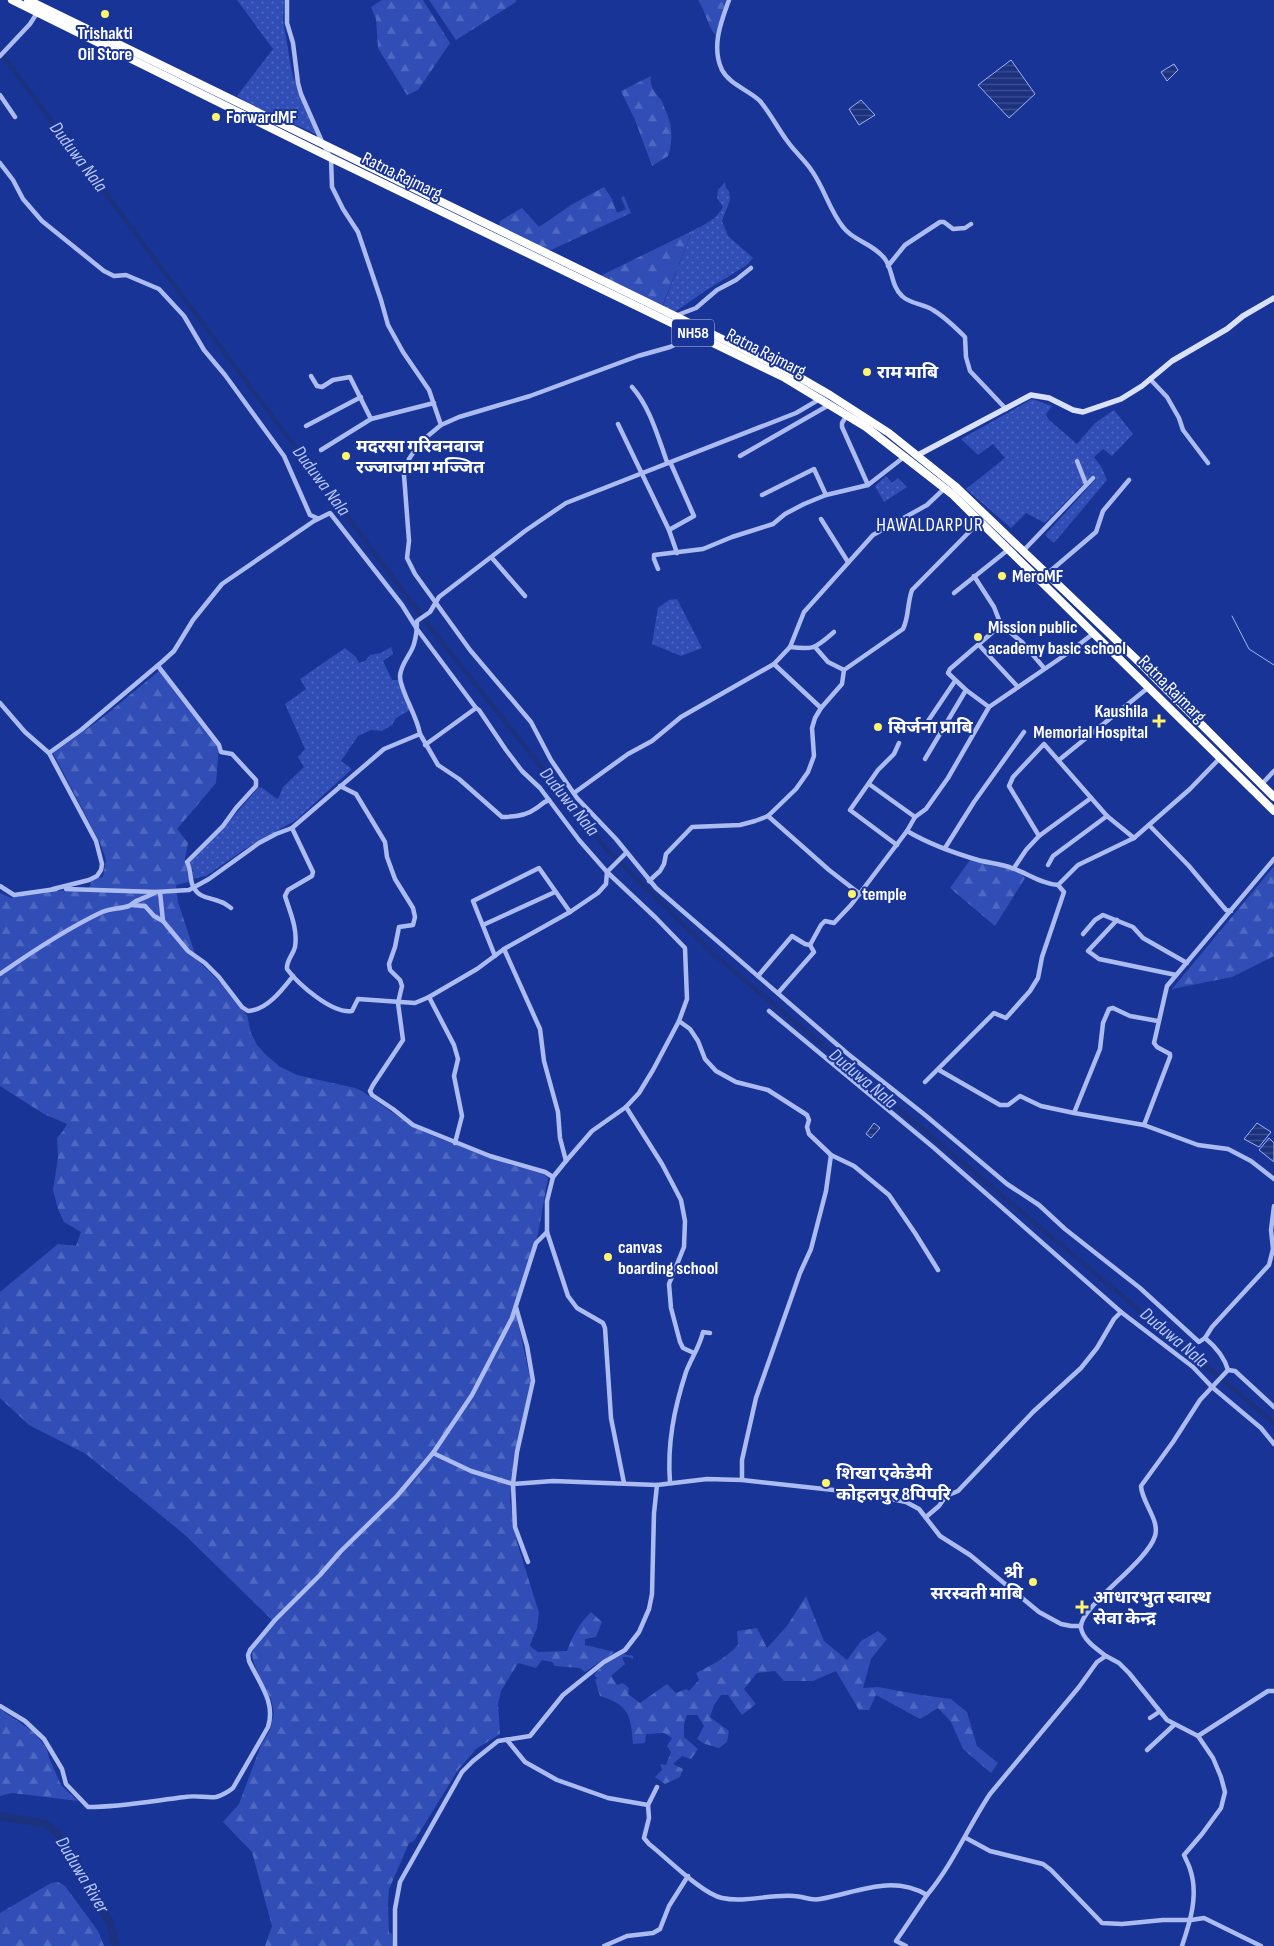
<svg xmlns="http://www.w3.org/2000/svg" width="1274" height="1946" viewBox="0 0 1274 1946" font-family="'Sofia Sans Condensed','Noto Sans Devanagari',sans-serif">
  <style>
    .grass { fill: url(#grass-dots) }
    .forest { fill: url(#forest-firs) }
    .water { fill: url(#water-rules); stroke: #9fb3f3 }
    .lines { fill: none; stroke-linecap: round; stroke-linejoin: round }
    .stream { stroke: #9fb3f3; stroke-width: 1 }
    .canal { stroke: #1d327e; stroke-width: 4.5 }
    .river { stroke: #1d327e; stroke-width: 8 }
    .street { stroke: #acbcf1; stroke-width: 4.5 }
    .secondary { stroke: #dae1fb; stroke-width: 5.5 }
    .highway { stroke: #fff; stroke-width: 8 }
    .poi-dot { fill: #fff56c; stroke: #193497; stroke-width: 2 }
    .labels { text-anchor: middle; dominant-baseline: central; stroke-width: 4; stroke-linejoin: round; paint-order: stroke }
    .shield { fill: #193497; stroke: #bac2e0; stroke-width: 1 }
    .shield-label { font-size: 16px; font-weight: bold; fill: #fff }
    .poi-label { font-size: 18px; font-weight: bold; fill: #fff; stroke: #193497; text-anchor: start }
    .street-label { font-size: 18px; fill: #fff; stroke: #193497 }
    .water-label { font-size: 19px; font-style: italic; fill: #b8c7f7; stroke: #193497 }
    .neighbourhood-label { font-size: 19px; letter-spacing: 1px; fill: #fff; stroke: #193497 }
  </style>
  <defs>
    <pattern id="grass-dots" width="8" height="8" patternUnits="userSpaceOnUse" patternTransform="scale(1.25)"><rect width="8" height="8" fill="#304eb6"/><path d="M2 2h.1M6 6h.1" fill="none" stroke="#4f69c1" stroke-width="1.8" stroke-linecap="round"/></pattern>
    <pattern id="forest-firs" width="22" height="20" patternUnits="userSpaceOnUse" patternTransform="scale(1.25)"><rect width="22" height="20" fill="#304eb6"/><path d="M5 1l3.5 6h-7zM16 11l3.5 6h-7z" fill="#4f69c1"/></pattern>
    <pattern id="water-rules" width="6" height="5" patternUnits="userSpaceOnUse" patternTransform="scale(1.25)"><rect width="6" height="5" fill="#1d327e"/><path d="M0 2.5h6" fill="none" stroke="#3f5191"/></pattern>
  </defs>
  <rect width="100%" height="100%" fill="#193497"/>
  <g class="grass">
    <path d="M237,0H284L283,20L292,73L301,98L318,135L254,106L237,96L273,49Z"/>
    <path d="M725,182L726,188L729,191L730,200L722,221L728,236L753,258L747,265L705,291L675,312L663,306L692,231C705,224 716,220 723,207L717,198L718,190Z"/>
    <path d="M1032,399L1052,406L1046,414L1048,419L1077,444L1095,423L1114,410L1133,434L1112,456L1103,449L1094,457L1102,468L1107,480L1054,543L1045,535L1096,479L1093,474L1045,523L1026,513L1011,528L966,489L1005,458L993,444L978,455L961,439Z"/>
    <path d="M886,476L892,483L898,478L907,487L884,502L875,486Z"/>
    <path d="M677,599L702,648L681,656L652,644L658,608L669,600Z"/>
    <path d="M391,647L393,654L383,661L392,680H398L410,710L396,718L392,725L382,731L371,730L358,736L341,761L351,768V770L296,820L245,849L206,876L192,879L193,871L189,862L191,859L218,834L258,788L260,787C267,790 271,796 278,799L283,787L304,767L298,757L305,749L285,704L306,689L300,679L345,648L356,657L359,663L365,661L370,655L381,653Z"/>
  </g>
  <g class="forest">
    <path d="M382,0H423L450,43L418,90L407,95L378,48L376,19L371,7Z"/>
    <path d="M429,0H516V2L456,40Z"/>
    <path d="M698,0H726L716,36C707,25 706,12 698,0Z"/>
    <path d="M651,76C649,87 655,92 661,100C663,102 663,105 664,107C672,123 674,139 668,156L652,166L635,120L621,91Z"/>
    <path d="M604,187L612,199L617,213L626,209L621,198L624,196L631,213L551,250H547L501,228L499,225L500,221L522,208L539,227L571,205Z"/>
    <path d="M692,231L662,307L600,276Z"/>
    <path d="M159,671L219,746L216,783L177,829L188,843L185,859L189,882L176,885L178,902L197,960L219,981L247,1015L251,1033L257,1045L265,1054L279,1066L297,1075L355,1088L362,1091L410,1125L435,1137L506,1163L543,1174L548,1178L538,1234L516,1312L531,1383L514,1457L510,1501L517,1542L539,1613L537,1628L530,1645L531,1647L538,1652L567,1651C573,1635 579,1624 591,1612L602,1622L596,1637L585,1639V1645L615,1652L585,1672L580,1668L555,1666L552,1662L542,1660L536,1668L518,1663L501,1691L498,1704L500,1734L476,1749L458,1770L426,1822L414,1841L409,1843L389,1889L388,1904L389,1933L392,1934L393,1946H265L272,1926L252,1852L223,1822L239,1804L261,1745L270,1730L274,1713L271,1699L259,1677L253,1660L252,1652L275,1623L185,1535L86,1454L29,1425L0,1398V1292L58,1244L76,1246L81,1232L64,1222L58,1209L53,1190L58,1157L57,1138L63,1131L67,1124L44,1114L0,1086V893L11,898L51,891L89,889L92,880L103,877L106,860L101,845L53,753L102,718Z"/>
    <path d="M974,859L987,865L1017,870L1025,878L995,926L950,888L970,860Z"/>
    <path d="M1274,866V956L1232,977L1172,989Z"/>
    <path d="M806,1596L824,1641L847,1660L861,1641L878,1631L887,1639L871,1659L863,1688L878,1687L921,1695L951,1699L967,1712L977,1746L998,1763L991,1773L963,1749L951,1722L938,1708L920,1719L876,1695L869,1710H859L836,1671L813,1681H784L775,1671L757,1673L744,1689L756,1704L742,1715L728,1695H721L714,1705L710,1717L729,1731L727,1742L719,1748L705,1744L697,1739L704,1726L697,1715H687L684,1724V1737L698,1749L691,1759L682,1756L673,1764L683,1769L680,1777L665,1784L655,1777L662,1770L660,1764L666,1765L671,1752L667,1746L672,1738L664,1733L646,1734L645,1743L633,1744C631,1715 629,1705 600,1696L595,1680L597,1678L594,1675C601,1665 612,1660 623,1654L633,1656V1659L629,1657H622L625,1664L611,1676L617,1685L623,1683L629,1688L628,1694L640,1703L667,1684L676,1693L686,1689L689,1691L699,1680L696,1673C712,1665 726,1658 738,1645L737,1631L757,1628L767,1648L787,1626Z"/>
    <path d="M0,1709L34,1732L47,1749L49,1758L61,1785L78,1801L12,1793L0,1796Z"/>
    <path d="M58,1882L65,1886L98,1931L104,1946H0V1913L51,1883Z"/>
  </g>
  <g class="water">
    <path d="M1011,60L1035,94L1009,118L978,85Z"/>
    <path d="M1174,64L1178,70L1167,81L1161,72Z"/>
    <path d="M861,100L875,115L859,125L849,109Z"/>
    <path d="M874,1123L880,1128L871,1138L866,1134Z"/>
    <path d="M1257,1123L1271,1132L1259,1147L1244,1139Z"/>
    <path d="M1269,1138L1274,1143V1162L1259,1150Z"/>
  </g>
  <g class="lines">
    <path class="stream" d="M1232,616L1249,649L1274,665"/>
    <path class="canal" d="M0,52L429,626L609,852L717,957L1274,1423"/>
    <path class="river" d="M0,1816L46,1824L57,1833L77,1862L95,1900L109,1920L116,1946"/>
    <g class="street">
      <path d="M287,0V23L293,43L298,83L301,94L323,144L331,158L332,187L343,209L358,232L381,300L388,325L403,352L429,390L441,425"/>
      <path d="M729,0C721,22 711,47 722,70C730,85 749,90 760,101C771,114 778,129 788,142C795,152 805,160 812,171C824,188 830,211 843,227C853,241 873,243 885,259C893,270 891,286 902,296C910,304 924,304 933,310C945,317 955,327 965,337L966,357L970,371L1006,409"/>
      <path d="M0,56L30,24L37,13"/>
      <path d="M0,95L15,117"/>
      <path d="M0,163L13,180L23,199L42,221L104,271L114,276L126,275L159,289L184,316L204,350L225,375L284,456L310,515L317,518"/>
      <path d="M888,266L905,245L940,222H944L953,229L965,228L971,224"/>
      <path d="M675,316L696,308L717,290L736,280L751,268"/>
      <path d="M692,333L685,340L670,347L638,356L530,396L459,417L441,425L423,440L415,450L409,459L404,475L409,541L407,558L415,574L470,650L531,722L551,760L577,798L616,839L656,888L848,1054L925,1115L1007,1184L1039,1205L1065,1229L1140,1288L1199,1342L1205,1338L1212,1327L1269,1265L1273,1249L1271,1230L1274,1206"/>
      <path d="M311,376L317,386L322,387L333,380L350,377L371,419L434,403"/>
      <path d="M1150,379L1167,397L1179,418L1183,430L1208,463"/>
      <path d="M847,415L842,423V427L868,485"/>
      <path d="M618,424L669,530L694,516L671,464L667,462C658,437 650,407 632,387"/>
      <path d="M306,426L361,397"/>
      <path d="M321,450L371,419"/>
      <path d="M740,456L829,405"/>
      <path d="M1077,461L1086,484"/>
      <path d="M762,495L814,469L826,495"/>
      <path d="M821,519L848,562"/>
      <path d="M669,530L677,553"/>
      <path d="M1024,550L1093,478"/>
      <path d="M492,558L525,596"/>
      <path d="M658,569L654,559V555L703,549L732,537L773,524L785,514L804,504L826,495L868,485L904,457"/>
      <path d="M1048,573L1096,532L1103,511L1129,480"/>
      <path d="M974,576L994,607L1001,625L1022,642L1044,668"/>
      <path d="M954,593L1009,549"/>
      <path d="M979,645L1018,687"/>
      <path d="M790,647C815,650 815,648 834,632"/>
      <path d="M815,647L828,662L844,670"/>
      <path d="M774,664L821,708"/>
      <path d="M158,666L219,745L221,752L232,754L256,780V786L236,808L223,826L187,862C192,871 189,881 194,888C200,899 211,897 221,902C225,903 228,906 231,908"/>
      <path d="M0,703L25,732L49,753"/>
      <path d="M989,707L966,690L948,673L950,669L1001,625"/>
      <path d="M926,724L955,681"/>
      <path d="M420,734L438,765L459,779L502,817C513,817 526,816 535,809C540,806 543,802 549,800"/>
      <path d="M425,745L476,708"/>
      <path d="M925,759L966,690"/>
      <path d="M1059,760L1149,687"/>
      <path d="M869,784L915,817"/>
      <path d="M1261,785L1274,771"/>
      <path d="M340,786L356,794L385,842L387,857L395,879L413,908L415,917L413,925L399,927L395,947L389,964L390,970L400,980L402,986L398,1003L403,1040L373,1085L370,1091L372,1095L393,1109L413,1125L490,1156L545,1172L553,1177"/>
      <path d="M574,793L628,754L652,741L681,717L774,664L790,647L804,612L873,535L927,505L945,488"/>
      <path d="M768,816L829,870L860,894"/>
      <path d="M1149,825L1189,866L1226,910L1231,911"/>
      <path d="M292,828L313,872L312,876L288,890L285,896C290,912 298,929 295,947C293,955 286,961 287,969C298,984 332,1014 352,1011L358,999L415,1003L429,997L477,969L504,949L570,912L598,893L606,884L607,872L626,853"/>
      <path d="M907,831C929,844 954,853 978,860C989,863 1001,864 1012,868C1027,873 1041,884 1058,885L1078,865L1134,838L1107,816L1044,744L1013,777L1009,786L1039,836"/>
      <path d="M1134,838L1190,789L1220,758"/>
      <path d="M897,845L850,810L878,770L894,754L899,743"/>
      <path d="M945,848L974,802L1024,732"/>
      <path d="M1048,865L1053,856L1107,816"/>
      <path d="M1014,868L1026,850L1039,836L1091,798"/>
      <path d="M649,881L660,871L664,864L666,854L692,827L740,825L755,821L768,816L796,789L808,772L814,756L812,728L815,718L821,708L842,684L844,670L903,629C909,617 907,604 912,590L980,521"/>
      <path d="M0,886L14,895L56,889"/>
      <path d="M53,889L89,880L97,876L101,870L102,864L96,841L49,753L81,730L163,661L174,651L193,620L222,584L314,521L330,513L402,605L417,629L476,708L479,710L506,750L522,771L540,788L579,840L607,872L656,918L685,948L687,999L679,1021L653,1070L639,1093L626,1107L592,1131L566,1161L553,1177L547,1201V1232L568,1296L577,1308L603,1323L605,1328L611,1418L624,1483"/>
      <path d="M66,889L156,892L189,890L209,879L259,843L276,834L292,828L384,749L420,734C417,715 400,691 400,676C401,663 411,655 414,644C416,637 417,629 417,621L430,612L439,597L525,531L566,503L796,413L820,399"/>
      <path d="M160,892L163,921L188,951L205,963L219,977L242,1007L248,1011C267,1010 282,990 293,976"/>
      <path d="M131,905L145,906L154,916L163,921"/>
      <path d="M1117,920L1088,951L1099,959L1176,975"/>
      <path d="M483,925L555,892"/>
      <path d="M1083,934L1095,920L1103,915L1133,927L1143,938L1187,963"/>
      <path d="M504,949L540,1029L544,1061L558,1112L560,1138L566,1161"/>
      <path d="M495,956L473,901L539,868L570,912"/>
      <path d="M0,974C33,951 66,929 102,912C110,908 120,909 129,906C132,904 135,901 139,900C145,897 150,896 156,892"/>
      <path d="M758,976L792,936L805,944L810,945L821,925L825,921L834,923L851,905L907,831L915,817L926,809L948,778L989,707L1068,653L1094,633"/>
      <path d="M778,993L814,952L810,945"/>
      <path d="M429,997L454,1045L458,1059L454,1076L462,1116L455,1143"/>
      <path d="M769,1011L933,1147L1121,1312L1193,1367L1212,1387L1261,1428L1274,1444"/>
      <path d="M679,1021L690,1029L698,1041L705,1059L716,1071L736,1082L768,1090L807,1115L809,1120L807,1127L809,1134L831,1155L854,1166L889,1195L915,1233L938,1270"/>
      <path d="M1158,1021L1130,1016L1113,1008L1109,1009L1103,1023L1100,1049L1074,1113L1144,1125L1198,1145L1228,1149L1251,1161L1274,1179"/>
      <path d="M939,1070L1000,1105H1008L1020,1096L1041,1106L1074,1113"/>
      <path d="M925,1082L994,1013L1006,1018L1030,991L1038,978L1042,957L1064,892L1058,885"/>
      <path d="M626,1107L662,1164L681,1200L685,1221L684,1247L669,1284L671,1308L680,1342L683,1348L694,1353"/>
      <path d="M1144,1125L1170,1057V1054L1157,1047L1154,1043L1167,986L1274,859"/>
      <path d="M516,1307L527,1346L533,1381L517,1452L513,1484L515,1527L528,1562"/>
      <path d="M1205,1338C1216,1347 1224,1356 1228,1370"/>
      <path d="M1228,1370L1235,1371L1274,1407"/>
      <path d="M433,1453L471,1471L513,1484L553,1481L657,1485L707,1479L742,1480L861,1493L906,1502L919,1509L940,1536L970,1555L1039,1612L1061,1624L1071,1626H1080"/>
      <path d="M742,1480V1460L756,1398L800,1273L811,1249L826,1191L831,1155"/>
      <path d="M670,1483C667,1444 674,1409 686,1372C691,1359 700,1346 703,1332L710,1333"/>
      <path d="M926,1517L939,1506L946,1496L958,1491L1033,1412L1081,1368L1097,1348L1114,1319L1121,1312"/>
      <path d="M1106,1656L1119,1663L1129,1673L1167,1720L1198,1736L1213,1758L1221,1777L1225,1792L1221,1808L1202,1834L1184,1855C1186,1860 1189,1865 1190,1869C1199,1895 1190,1922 1182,1946"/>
      <path d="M0,1706L25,1721L44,1739L62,1769L66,1784L88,1807C121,1807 152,1801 185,1797C195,1795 206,1798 216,1797C223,1795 228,1792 233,1788L268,1727C276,1702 259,1683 249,1661L248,1655L250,1650L275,1620L320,1575L341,1551L397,1496L433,1453L472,1395L512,1318L536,1243L547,1232"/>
      <path d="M1150,1718L1159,1712"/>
      <path d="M1198,1736L1268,1691H1274"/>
      <path d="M507,1740L525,1762L557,1780L608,1798L648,1805"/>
      <path d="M1147,1750L1174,1725"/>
      <path d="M657,1787L648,1805L649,1818L644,1838L649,1844C666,1857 702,1894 722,1898C745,1903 770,1894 794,1896C803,1896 810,1901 820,1899C856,1893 891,1874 927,1895C953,1864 968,1827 990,1794L1079,1687L1097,1662L1106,1656C1097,1649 1083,1640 1081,1628C1078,1608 1147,1563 1155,1536C1160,1520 1142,1503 1141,1486L1173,1442L1200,1400L1228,1370"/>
      <path d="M966,1838L990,1851L1043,1864L1051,1870L1102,1923L1122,1924L1163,1920H1191L1204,1918L1261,1946"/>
      <path d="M395,1946V1909L400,1882L462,1772L473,1761L498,1741L530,1736L563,1695L604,1662L625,1650L639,1632L649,1609L652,1594L654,1513L657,1485"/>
      <path d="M604,1946L627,1936L653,1933L660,1929L669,1906L688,1876"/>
      <path d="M906,1946L896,1941L927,1895"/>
    </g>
    <path class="secondary" d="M916,456L1031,395L1049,398L1073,410L1083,412L1121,399L1142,386L1172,361L1227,329L1243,316L1274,298"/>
    <g class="highway">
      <path d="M12,0L331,158L785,378L866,427L952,494L1274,811"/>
      <path d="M28,0L792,373L830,395L889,433L955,486L1138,661L1274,797"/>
    </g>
  </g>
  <g class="poi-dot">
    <circle cx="105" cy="14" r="5"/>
    <circle cx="216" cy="117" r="5"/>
    <circle cx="867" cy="372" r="5"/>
    <circle cx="346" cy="456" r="5"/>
    <circle cx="1002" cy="576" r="5"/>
    <circle cx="978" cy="637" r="5"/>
    <path d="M1156.5 713.5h5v5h5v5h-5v5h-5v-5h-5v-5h5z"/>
    <circle cx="878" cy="727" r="5"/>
    <circle cx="852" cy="894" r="5"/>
    <circle cx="608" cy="1257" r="5"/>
    <circle cx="826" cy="1483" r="5"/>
    <circle cx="1033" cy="1582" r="5"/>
    <path d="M1079.5 1599.5h5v5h5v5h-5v5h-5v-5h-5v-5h5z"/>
  </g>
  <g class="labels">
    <rect class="shield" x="672" y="319.5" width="42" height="27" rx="4"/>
    <g class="shield-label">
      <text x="693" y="333">NH58</text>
    </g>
    <g class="poi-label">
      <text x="105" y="33" text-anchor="middle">Trishakti<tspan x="105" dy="21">Oil Store</tspan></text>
      <text x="226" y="117">ForwardMF</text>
      <text x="877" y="372">राम माबि</text>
      <text x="356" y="446">मदरसा गरिवनवाज<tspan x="356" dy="21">रज्जाजामा मज्जित</tspan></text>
      <text x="1012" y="576">MeroMF</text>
      <text x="988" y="627">Mission public<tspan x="988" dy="21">academy basic school</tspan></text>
      <text x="1148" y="711" text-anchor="end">Kaushila<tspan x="1148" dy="21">Memorial Hospital</tspan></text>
      <text x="888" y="727">सिर्जना प्राबि</text>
      <text x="862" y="894">temple</text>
      <text x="618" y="1247">canvas<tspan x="618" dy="21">boarding school</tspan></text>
      <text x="836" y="1473">शिखा एकेडेमी<tspan x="836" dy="21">कोहलपुर 8पिपरि</tspan></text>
      <text x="1023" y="1572" text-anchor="end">श्री<tspan x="1023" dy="21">सरस्वती माबि</tspan></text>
      <text x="1093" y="1597">आधारभुत स्वास्थ<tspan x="1093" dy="21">सेवा केन्द्र</tspan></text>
    </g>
    <g class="street-label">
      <text transform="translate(402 176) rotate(26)">Ratna Rajmarg</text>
      <text transform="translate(766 353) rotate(27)">Ratna Rajmarg</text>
      <text transform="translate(1172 689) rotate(45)">Ratna Rajmarg</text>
    </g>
    <g class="water-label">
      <text transform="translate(78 157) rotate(53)">Duduwa Nala</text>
      <text transform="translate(321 481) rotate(53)">Duduwa Nala</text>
      <text transform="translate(569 802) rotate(51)">Duduwa Nala</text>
      <text transform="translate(863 1079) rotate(40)">Duduwa Nala</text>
      <text transform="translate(1174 1338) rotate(40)">Duduwa Nala</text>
      <text transform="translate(82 1875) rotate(59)">Duduwa River</text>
    </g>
    <g class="neighbourhood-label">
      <text x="930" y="525">HAWALDARPUR</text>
    </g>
  </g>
</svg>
